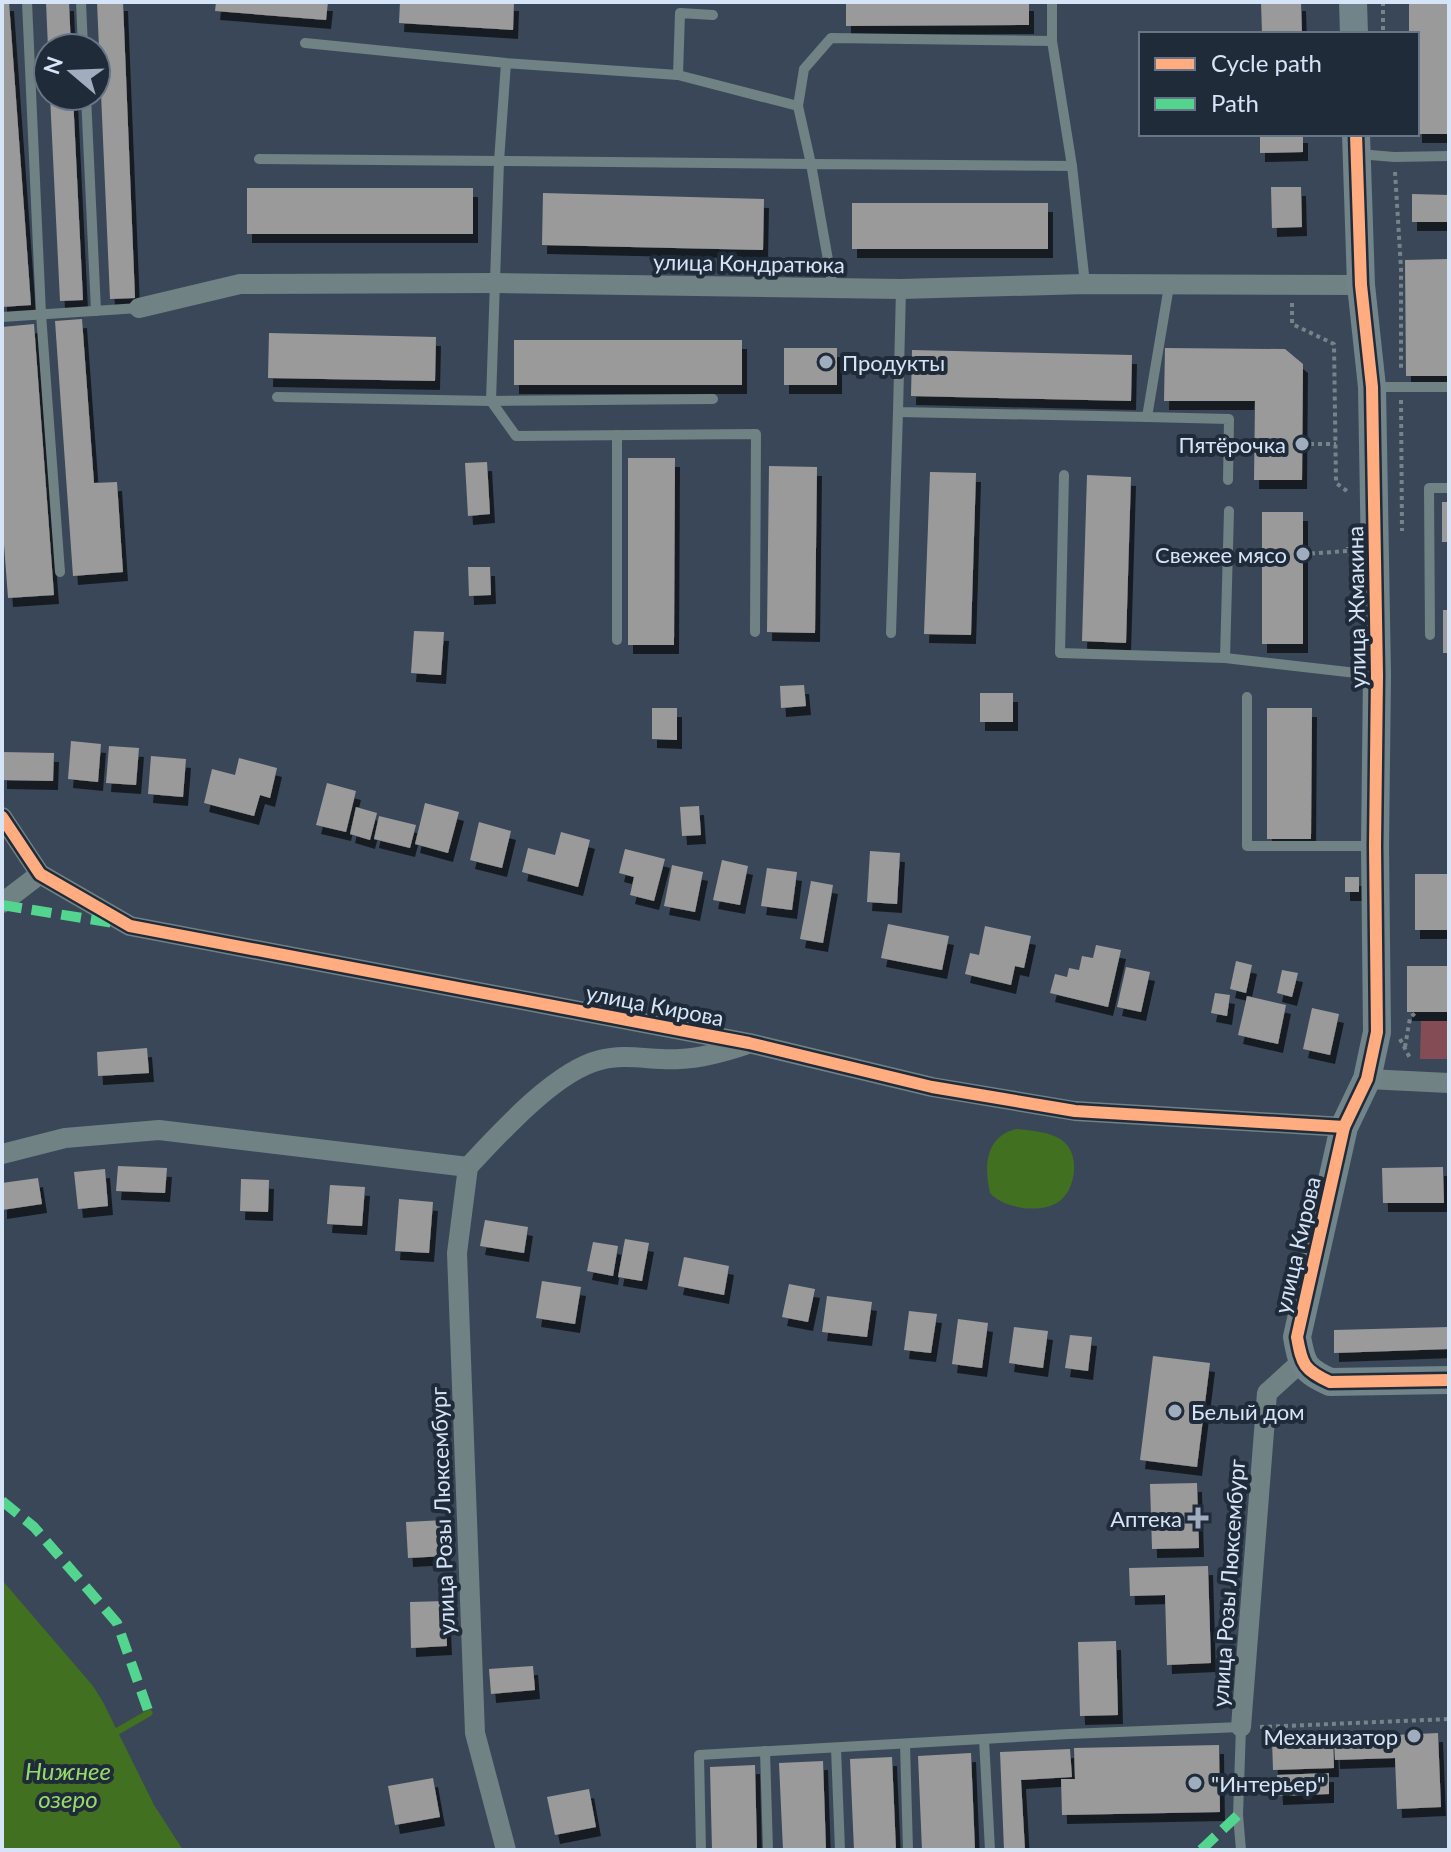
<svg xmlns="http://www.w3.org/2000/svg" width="1451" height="1852" viewBox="0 0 1451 1852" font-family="Lato,sans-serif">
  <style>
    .green { fill: #844c54 }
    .water { fill: #417020 }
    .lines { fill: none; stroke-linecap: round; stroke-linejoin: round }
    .stream { stroke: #417020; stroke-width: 7 }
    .building { fill: #9a9a9b; filter: url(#shadow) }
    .path { stroke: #768489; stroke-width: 4; stroke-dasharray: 4 4; stroke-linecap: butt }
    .lane { stroke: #708284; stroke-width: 10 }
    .street { stroke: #708284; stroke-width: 20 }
    .secondary { stroke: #708489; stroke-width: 28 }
    .quiet { stroke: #53d58f; stroke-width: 10; stroke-dasharray: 20 10; stroke-linecap: butt }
    .cycleway-casing { stroke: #202b3a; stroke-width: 17 }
    .cycleway { stroke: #ffac80; stroke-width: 12 }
    .poi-dot { fill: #9fadbf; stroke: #202b3a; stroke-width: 3 }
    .labels { text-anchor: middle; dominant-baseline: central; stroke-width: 8; stroke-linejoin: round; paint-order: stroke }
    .street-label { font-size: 22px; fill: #d5e4f7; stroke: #202b3a }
    .poi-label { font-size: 22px; fill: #d5e4f7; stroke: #202b3a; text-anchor: end }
    .water-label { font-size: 24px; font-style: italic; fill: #96da6a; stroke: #202b3a }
  </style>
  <defs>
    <filter id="shadow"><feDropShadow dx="5" dy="9" stdDeviation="0" flood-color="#0009"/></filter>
  </defs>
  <rect width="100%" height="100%" fill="#3a4758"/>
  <path class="green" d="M1421,1021H1449V1059H1420Z"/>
  <g class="water">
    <path d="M1016,1129C1046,1132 1076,1134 1074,1171C1073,1182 1069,1193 1061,1200C1044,1215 1004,1209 990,1193C984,1166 985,1137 1016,1129Z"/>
    <path d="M2,1580L93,1686L103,1702L154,1805L183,1850H2Z"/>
  </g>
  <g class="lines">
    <path class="stream" d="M109,1736L149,1713"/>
  </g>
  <g class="building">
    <path d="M2,2H9L31,305L2,307Z"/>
    <path d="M46,2H69L71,48H48Z"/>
    <path d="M97,2H123L135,298L110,299Z"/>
    <path d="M216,2H328L326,20L215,11Z"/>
    <path d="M400,2H514L513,30L399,23Z"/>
    <path d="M846,2H1029V25L846,26Z"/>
    <path d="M1261,2H1301L1302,34H1262Z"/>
    <path d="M1409,2H1449V134H1417V34H1409Z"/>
    <path d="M50,96H73L83,300L60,301Z"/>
    <path d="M1260,134H1303V152L1260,153Z"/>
    <path d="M1271,187H1301L1302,227L1272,228Z"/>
    <rect x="247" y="188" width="226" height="46"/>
    <path d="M543,193L764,199L763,250L542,245Z"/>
    <path d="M1412,194L1449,195V222H1412Z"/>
    <rect x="852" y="203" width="196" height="46"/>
    <path d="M1449,259V376H1406L1405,260Z"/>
    <path d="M82,319L94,483L117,482L123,572L73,576L55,321Z"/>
    <path d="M34,324L54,595L8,598L2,517V327Z"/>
    <path d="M269,333L436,337L435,381L268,378Z"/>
    <rect x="514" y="340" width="228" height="45"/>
    <rect x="784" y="348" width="53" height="37"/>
    <path d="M1165,348L1285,349L1303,364L1302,480H1254L1255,401H1164Z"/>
    <path d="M912,350L1132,355L1131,401L911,396Z"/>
    <path d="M628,458H675L674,645H628Z"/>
    <path d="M487,462L490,514L468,516L465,463Z"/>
    <path d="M769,466L817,467L815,633L767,632Z"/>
    <path d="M930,472L976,473L971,635L924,634Z"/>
    <path d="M1087,475L1131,477L1126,643L1082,641Z"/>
    <rect x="1442" y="502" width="7" height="40"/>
    <rect x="1262" y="512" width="41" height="132"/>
    <path d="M468,567H490L491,595L469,596Z"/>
    <rect x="1443" y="610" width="6" height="43"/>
    <path d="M414,631L444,632L441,675L411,673Z"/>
    <path d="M804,685L806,706L781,708L780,686Z"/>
    <rect x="980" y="693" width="33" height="29"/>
    <path d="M652,708H677V740L652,739Z"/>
    <path d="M1267,708H1312L1311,839H1267Z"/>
    <path d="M71,741L101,744L98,782L68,779Z"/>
    <path d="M109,746L139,748L136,785L106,783Z"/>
    <path d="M2,752L54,753L53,781L2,780Z"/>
    <path d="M151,756L186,759L183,797L148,794Z"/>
    <path d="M239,758L277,768L270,798L260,795L254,816L204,803L212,769L235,775Z"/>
    <path d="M327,783L356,791L346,832L316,825Z"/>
    <path d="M425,803L459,812L448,853L415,844Z"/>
    <path d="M699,806L701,835L682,836L680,807Z"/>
    <path d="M356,807L377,813L370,840L350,834Z"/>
    <path d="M379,816L416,825L410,848L374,839Z"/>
    <path d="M479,822L511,831L502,868L470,860Z"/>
    <path d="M561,832L590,840L578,887L522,872L528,848L555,855Z"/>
    <path d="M625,849L665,859L654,901L630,895L634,877L619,873Z"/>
    <path d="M870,851L900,853L897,904L867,902Z"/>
    <path d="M722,860L748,866L740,905L713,900Z"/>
    <path d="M672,865L703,872L695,912L664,906Z"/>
    <path d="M767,868L797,872L792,910L761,906Z"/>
    <rect x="1415" y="874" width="34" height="56"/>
    <rect x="1345" y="877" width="14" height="15"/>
    <path d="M811,881L833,885L823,943L800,939Z"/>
    <path d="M888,924L949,936L942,970L881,958Z"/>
    <path d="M985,926L1031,936L1024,968L1015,966L1011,985L965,974L970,953L979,955Z"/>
    <path d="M1096,945L1121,950L1108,1007L1050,993L1055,974L1067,977L1069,968L1079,970L1082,956L1093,958Z"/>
    <path d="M1236,961L1252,965L1246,993L1230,989Z"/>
    <rect x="1407" y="966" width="42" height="46"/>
    <path d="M1126,967L1150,972L1141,1012L1117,1007Z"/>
    <path d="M1282,970L1298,973L1292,997L1277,993Z"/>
    <path d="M1215,993L1230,995L1227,1016L1211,1013Z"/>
    <path d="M1247,996L1286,1005L1278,1044L1238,1035Z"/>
    <path d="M1312,1008L1339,1014L1330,1055L1303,1049Z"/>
    <path d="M147,1048L149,1073L98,1076L97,1052Z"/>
    <path d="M118,1166L167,1168L165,1193L116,1191Z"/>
    <path d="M1443,1167L1444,1203H1383L1382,1168Z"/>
    <path d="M105,1169L108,1206L78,1209L74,1172Z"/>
    <path d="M38,1178L42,1204L2,1210V1183Z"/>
    <path d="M241,1179L269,1180L268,1212L240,1211Z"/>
    <path d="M330,1185L365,1187L362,1226L327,1224Z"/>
    <path d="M399,1199L433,1202L429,1253L395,1251Z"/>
    <path d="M485,1220L528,1227L524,1253L480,1246Z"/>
    <path d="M625,1239L649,1243L642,1281L618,1277Z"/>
    <path d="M593,1242L618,1246L613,1276L587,1271Z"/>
    <path d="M684,1257L729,1266L724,1295L678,1286Z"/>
    <path d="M542,1281L581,1287L575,1324L536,1318Z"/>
    <path d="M789,1284L815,1289L808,1322L782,1317Z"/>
    <path d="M827,1296L872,1302L867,1337L822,1332Z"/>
    <path d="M909,1311L937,1314L931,1353L904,1350Z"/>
    <path d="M958,1319L988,1323L982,1368L952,1364Z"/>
    <path d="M1014,1327L1048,1331L1043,1368L1009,1363Z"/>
    <path d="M1449,1327V1349L1334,1353V1330Z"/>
    <path d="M1070,1335L1092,1337L1088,1371L1065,1368Z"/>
    <path d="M1153,1356L1210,1363L1197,1467L1140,1460Z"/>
    <path d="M1197,1483L1199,1548L1152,1549L1150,1484Z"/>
    <path d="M444,1520L446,1556L408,1558L406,1522Z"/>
    <path d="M1208,1566L1211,1663L1167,1665L1165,1595L1130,1596L1129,1568Z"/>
    <path d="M445,1601L447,1646L411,1648L410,1602Z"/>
    <path d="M1116,1641L1118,1715L1080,1716L1078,1642Z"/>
    <path d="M533,1666L535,1690L491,1694L489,1669Z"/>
    <path d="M1438,1733L1441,1807L1397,1809L1395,1758L1335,1760L1334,1738Z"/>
    <path d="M1333,1738L1334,1768L1273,1770L1272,1740Z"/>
    <path d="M1219,1745L1220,1812L1062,1815L1061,1779H1075L1074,1748Z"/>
    <path d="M1070,1749L1072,1777L1021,1780L1025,1850H1004L1000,1752Z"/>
    <path d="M971,1753L975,1850H922L918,1756Z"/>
    <path d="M892,1757L896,1850H854L850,1759Z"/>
    <path d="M823,1761L826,1850H783L779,1763Z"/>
    <path d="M755,1765L757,1850H712L710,1767Z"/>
    <path d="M1329,1773V1794L1278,1796L1277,1775Z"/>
    <path d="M433,1778L440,1817L395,1825L388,1786Z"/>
    <path d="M589,1789L596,1827L555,1835L547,1797Z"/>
  </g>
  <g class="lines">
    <g class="path">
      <path d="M1383,2V34"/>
      <path d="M1395,172L1401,268V371"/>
      <path d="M1292,303V324L1334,344L1336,483L1347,491"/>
      <path d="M1401,400L1402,531"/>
      <path d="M1302,444H1336"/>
      <path d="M1303,554L1348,551V547"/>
      <path d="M1400,1039L1411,1060"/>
      <path d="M1405,1047L1410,1018L1416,1012"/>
      <path d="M1260,1727L1449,1719"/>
    </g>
    <g class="lane">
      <path d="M27,2L41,314L60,572"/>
      <path d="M81,2L83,48"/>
      <path d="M1052,2V41"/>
      <path d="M305,43L506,63L678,75L798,106L811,164L499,161L506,63"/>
      <path d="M678,75L680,13L713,15"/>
      <path d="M86,96L96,311"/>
      <path d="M798,106L804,69L831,38L1052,41L1072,166L1085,284"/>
      <path d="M1359,154L1394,157L1449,156"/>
      <path d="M259,159L499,161L491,401L713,399"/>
      <path d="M1169,286L1147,417L1229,419L1228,480"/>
      <path d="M833,288L811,164L1072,166"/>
      <path d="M901,289L898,412L1147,417"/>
      <path d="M2,317L139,308"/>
      <path d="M1374,387H1449"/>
      <path d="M277,397L491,401L516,436L756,434L755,632"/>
      <path d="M1064,475L1060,653L1225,658L1374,675"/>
      <path d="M891,633L898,412"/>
      <path d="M1430,635L1429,488H1449"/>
      <path d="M617,640V435"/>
      <path d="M1225,658L1229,511"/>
      <path d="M1247,697V846H1372"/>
      <path d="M984,1739L990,1850"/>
      <path d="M905,1744L908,1850"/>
      <path d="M836,1748L840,1850"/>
      <path d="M765,1751L768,1850"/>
      <path d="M701,1850L699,1755L1069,1734L1241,1727L1238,1815L1241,1850"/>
    </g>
    <g class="street">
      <path d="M139,308L240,284L496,283L901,289L1085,284L1361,285"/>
      <path d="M2,817L40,874L130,926L749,1043L932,1087L1075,1111L1344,1127"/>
      <path d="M2,903L40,874"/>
      <path d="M1367,1079L1449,1083"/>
      <path d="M2,1154L65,1138L159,1130L468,1167"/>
      <path d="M468,1167L457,1253L475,1733L506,1850"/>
      <path d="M468,1167C499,1134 555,1071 600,1060C626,1053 654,1061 680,1059C703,1058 724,1052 745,1045"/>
      <path d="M1241,1727L1267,1393L1301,1362"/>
    </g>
    <g class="secondary">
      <path d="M1353,2L1354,34"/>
      <path d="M1356,134L1361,285L1372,387L1377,675L1375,846L1377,1032L1367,1079L1344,1127L1297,1337C1302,1365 1304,1370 1330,1382L1449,1380"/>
    </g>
    <g class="quiet">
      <path d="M2,905L113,923"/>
      <path d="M2,1501L34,1527L117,1623L149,1713"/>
      <path d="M1201,1850L1238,1815"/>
    </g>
    <g class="cycleway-casing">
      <g id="cycleway">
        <path d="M1356,134L1361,285L1372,387L1377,675L1375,846L1377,1032L1367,1079L1344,1127L1297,1337C1302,1365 1304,1370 1330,1382L1449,1380"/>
        <path d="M2,817L40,874L130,926L749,1043L932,1087L1075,1111L1344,1127"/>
      </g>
    </g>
    <use href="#cycleway" class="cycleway"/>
  </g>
  <g class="poi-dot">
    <circle cx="826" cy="362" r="8"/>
    <circle cx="1302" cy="444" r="8"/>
    <circle cx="1303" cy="554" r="8"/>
    <circle cx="1175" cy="1411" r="8"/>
    <path d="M1194 1506h8v8h8v8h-8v8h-8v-8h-8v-8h8z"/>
    <circle cx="1414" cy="1736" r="8"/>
    <circle cx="1195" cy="1783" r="8"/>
  </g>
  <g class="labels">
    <g class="street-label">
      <text transform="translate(749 263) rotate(1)">улица Кондратюка</text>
      <text transform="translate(1356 607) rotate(-91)">улица Жмакина</text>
      <text transform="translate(655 1005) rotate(11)">улица Кирова</text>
      <text transform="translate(1297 1245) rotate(-77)">улица Кирова</text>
      <text transform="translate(442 1511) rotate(-92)">улица Розы Люксембург</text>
      <text transform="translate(1228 1583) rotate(-86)">улица Розы Люксембург</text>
    </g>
    <g class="poi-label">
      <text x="842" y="362" text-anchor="start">Продукты</text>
      <text x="1286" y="444">Пятёрочка</text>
      <text x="1287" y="554">Свежее мясо</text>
      <text x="1191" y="1411" text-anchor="start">Белый дом</text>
      <text x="1182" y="1518">Аптека</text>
      <text x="1398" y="1736">Механизатор</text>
      <text x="1211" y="1783" text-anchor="start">"Интерьер"</text>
    </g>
    <g class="water-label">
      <text x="68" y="1770">Нижнее<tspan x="68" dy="28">озеро</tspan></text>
    </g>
  </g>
  <rect width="1451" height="1852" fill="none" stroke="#d5e4f7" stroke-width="8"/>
  <rect x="1139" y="32" width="280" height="104" fill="#202b3a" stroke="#687586" stroke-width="2"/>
  <rect x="1155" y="58" width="40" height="12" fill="#ffac80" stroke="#687586" stroke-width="2"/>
  <text x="1211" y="72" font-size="24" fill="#d5e4f7">Cycle path</text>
  <rect x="1155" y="98" width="40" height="12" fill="#53d58f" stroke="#687586" stroke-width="2"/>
  <text x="1211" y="112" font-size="24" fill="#d5e4f7">Path</text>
  <g transform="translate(72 72) rotate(289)"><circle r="38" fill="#202b3a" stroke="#687586" stroke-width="2"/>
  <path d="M0-6L14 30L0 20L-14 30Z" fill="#9fadbf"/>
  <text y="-12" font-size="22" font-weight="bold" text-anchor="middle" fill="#d5e4f7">N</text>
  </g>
</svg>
